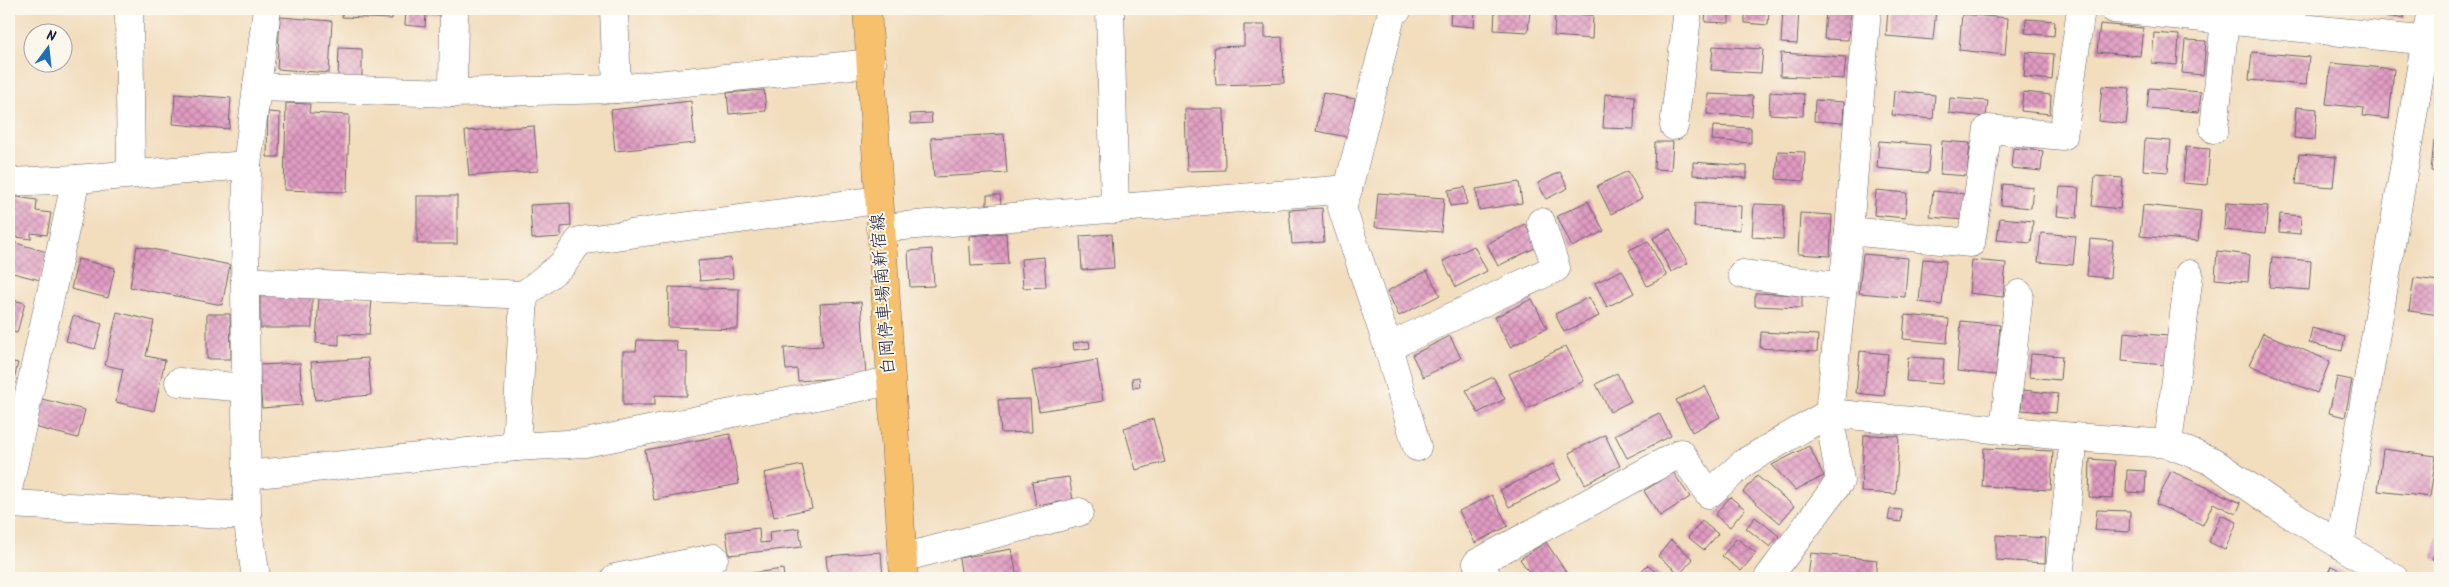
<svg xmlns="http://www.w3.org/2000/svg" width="2449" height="587" viewBox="0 0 2449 587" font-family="Kalam,'Klee One',sans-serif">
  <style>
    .building { fill: url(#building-cross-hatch) }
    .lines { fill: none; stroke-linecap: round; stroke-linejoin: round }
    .minor-casing { stroke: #6b6368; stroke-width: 29 }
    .major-casing { stroke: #6b6368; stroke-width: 29 }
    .minor { stroke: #fff; stroke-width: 28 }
    .major { stroke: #f7c06c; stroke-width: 28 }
    .labels { text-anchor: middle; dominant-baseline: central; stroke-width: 4; stroke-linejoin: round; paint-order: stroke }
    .street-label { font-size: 18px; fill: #22223b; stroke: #fbf7ec }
  </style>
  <defs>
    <pattern id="building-cross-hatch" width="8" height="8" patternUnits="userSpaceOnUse" patternTransform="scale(1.25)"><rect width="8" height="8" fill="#e19bc2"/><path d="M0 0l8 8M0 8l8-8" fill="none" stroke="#b67e9f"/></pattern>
  </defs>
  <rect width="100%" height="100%" fill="#fbf7ec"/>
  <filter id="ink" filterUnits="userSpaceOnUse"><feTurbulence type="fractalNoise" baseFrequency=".02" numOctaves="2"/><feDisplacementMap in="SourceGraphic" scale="10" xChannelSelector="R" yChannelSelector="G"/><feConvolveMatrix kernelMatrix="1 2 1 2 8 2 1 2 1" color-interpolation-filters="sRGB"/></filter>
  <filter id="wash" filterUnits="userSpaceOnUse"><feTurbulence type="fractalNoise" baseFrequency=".0096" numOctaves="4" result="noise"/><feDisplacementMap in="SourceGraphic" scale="20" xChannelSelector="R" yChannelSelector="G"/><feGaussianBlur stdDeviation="1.12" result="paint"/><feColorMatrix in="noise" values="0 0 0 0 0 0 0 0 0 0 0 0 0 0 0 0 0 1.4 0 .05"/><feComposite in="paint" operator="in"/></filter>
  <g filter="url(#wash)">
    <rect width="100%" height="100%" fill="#f2ddbd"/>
    <g id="blocks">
      <g class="building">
        <path d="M283,9H334V14L283,11Z"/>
        <path d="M343,9H393L392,19L342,17Z"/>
        <path d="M406,9H447V15L426,14L425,27L405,25Z"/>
        <path d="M1451,9H1475L1474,27L1450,25Z"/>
        <path d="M1495,9L1530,10L1528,32L1494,30Z"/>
        <path d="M1706,9H1729V23L1705,22Z"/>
        <path d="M1745,9H1769L1768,25L1745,23Z"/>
        <path d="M1783,9H1799L1797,44L1781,43Z"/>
        <path d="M1826,9H1850L1848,40L1824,39Z"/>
        <path d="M1888,9H1936L1933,40L1886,36Z"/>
        <path d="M2387,9H2404V18L2386,16Z"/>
        <path d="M1555,13L1593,15L1592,39L1554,36Z"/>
        <path d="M1962,14L2008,18L2005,55L1959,50Z"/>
        <path d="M280,17L332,21L329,73L277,69Z"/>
        <path d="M2026,19L2055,21L2054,36L2025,33Z"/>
        <path d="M2100,24L2143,28L2140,56L2097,52Z"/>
        <path d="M1244,25H1265V38L1282,37L1284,83L1216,85L1214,47L1244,46Z"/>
        <path d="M2154,33L2179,35L2177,65L2152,63Z"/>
        <path d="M2185,40L2206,41L2203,75L2182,73Z"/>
        <path d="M1713,46L1763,49L1761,73L1711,70Z"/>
        <path d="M339,48L362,49V78H338Z"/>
        <path d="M2026,52L2054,54L2052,80L2024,77Z"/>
        <path d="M2252,52L2309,57L2306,85L2249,80Z"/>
        <path d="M1781,53L1846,57L1844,79L1780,76Z"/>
        <path d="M2331,63L2394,69L2389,119L2363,116L2364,108L2326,104Z"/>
        <path d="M2102,86L2130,88L2126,124L2099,121Z"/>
        <path d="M2149,88L2201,92L2199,112L2147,108Z"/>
        <path d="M764,90L766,111L729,114L727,93Z"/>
        <path d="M1894,91L1935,95L1933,119L1892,115Z"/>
        <path d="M1770,92L1804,94L1803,116L1769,114Z"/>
        <path d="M2023,92L2051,95L2050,114L2021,111Z"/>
        <path d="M1323,93L1355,99L1348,137L1316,131Z"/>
        <path d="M175,94L231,98L229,129L173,124Z"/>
        <path d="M1605,94L1635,96L1634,129L1603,128Z"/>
        <path d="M1708,94L1753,96L1752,116L1707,114Z"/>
        <path d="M1950,98L1988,101L1986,117L1949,113Z"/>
        <path d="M1815,100L1844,102L1843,123L1814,121Z"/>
        <path d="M691,101L695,143L615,151L611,110Z"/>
        <path d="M286,103L310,104L309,113L349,115L347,192L284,190Z"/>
        <path d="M2296,107L2317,109L2315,140L2294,138Z"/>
        <path d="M1185,109H1224L1225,170L1187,171Z"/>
        <path d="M268,112L280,113L279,157H267Z"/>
        <path d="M931,113L932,123L911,124L910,114Z"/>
        <path d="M534,126L538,171L469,176L465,131Z"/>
        <path d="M1713,126L1751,128V143L1712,140Z"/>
        <path d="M1004,134L1007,173L934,177L931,138Z"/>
        <path d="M2145,139L2171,141L2168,172L2143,170Z"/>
        <path d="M1879,141L1930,145L1928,173L1877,168Z"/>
        <path d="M1942,141L1970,143L1967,176L1940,174Z"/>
        <path d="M2434,141L2440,142V172L2431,171Z"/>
        <path d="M1655,142H1673L1671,170L1654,169Z"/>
        <path d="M2186,147L2210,149L2207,185L2183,183Z"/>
        <path d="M2013,148L2043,151L2041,171L2011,168Z"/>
        <path d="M1778,151L1805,152L1804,181L1776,179Z"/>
        <path d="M2299,154L2336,157L2333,187L2296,184Z"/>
        <path d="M1693,162L1747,166V178L1693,175Z"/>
        <path d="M1628,171L1642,198L1611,214L1597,186Z"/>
        <path d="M1560,172L1568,188L1546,199L1538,183Z"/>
        <path d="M2095,176L2123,178L2120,209L2092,206Z"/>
        <path d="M1519,182L1522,203L1479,210L1476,189Z"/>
        <path d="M2003,184L2033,187L2031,208L2001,205Z"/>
        <path d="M1465,187L1467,204L1450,206L1448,190Z"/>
        <path d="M2060,187L2079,188L2077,218L2057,216Z"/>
        <path d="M1876,190L1907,193L1905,218L1874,215Z"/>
        <path d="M1933,191L1966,194L1964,220L1930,217Z"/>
        <path d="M1378,193L1444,198L1441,232L1375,227Z"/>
        <path d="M987,195H1000L1001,205L987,206Z"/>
        <path d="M10,196L37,200L36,211L51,213L47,235L31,233V239L9,236Z"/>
        <rect x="417" y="196" width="40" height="48"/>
        <path d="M1588,201L1604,231L1572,247L1557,216Z"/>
        <path d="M570,203L571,226L561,227V237L532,239L530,205Z"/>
        <path d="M1695,203L1741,206L1740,230L1694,227Z"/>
        <path d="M2226,203L2268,206L2265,234L2224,230Z"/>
        <path d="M1754,204L1784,205L1783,239L1752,237Z"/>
        <path d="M2143,205L2201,211L2198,241L2140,236Z"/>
        <path d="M1322,208L1324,242L1292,244L1289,210Z"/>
        <path d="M1800,213L1832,215L1830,256L1798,254Z"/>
        <path d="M2280,214L2301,216L2300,234L2279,232Z"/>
        <path d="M2000,218L2033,221L2031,243L1997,240Z"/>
        <path d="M1525,224L1537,247L1498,266L1487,244Z"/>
        <path d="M1670,229L1688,263L1671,272L1653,238Z"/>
        <path d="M1006,233L1008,264L971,266L969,236Z"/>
        <path d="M2041,233L2076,236L2073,265L2038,262Z"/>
        <path d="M1112,234L1114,268L1082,270L1080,236Z"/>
        <path d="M2090,239L2113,241L2110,278L2087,276Z"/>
        <path d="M9,241L47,252L40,280L9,272Z"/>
        <path d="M1648,241L1667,276L1647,286L1629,250Z"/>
        <path d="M137,246L230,265L222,305L130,287Z"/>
        <path d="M1474,246L1487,271L1456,287L1443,261Z"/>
        <path d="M932,249L934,286L910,287L908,251Z"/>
        <path d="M2217,251L2250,255L2248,282L2215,279Z"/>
        <path d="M1863,254L1908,258L1905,297L1859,293Z"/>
        <path d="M1044,257L1046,287L1023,288L1021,259Z"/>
        <path d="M2272,257L2311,261L2309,290L2269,287Z"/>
        <path d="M731,258L733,278L700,281L698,261Z"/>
        <path d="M78,259L115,268L108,298L71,289Z"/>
        <path d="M1923,259L1946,261L1942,305L1919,302Z"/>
        <path d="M1972,260L2006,263L2003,297L1969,293Z"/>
        <path d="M1622,270L1634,293L1607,307L1595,283Z"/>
        <path d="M1427,271L1440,295L1399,316L1387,291Z"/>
        <path d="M2414,278L2440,281V315L2409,311Z"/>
        <path d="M669,287L739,289L738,329L668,327Z"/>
        <path d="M1755,293L1802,295V308L1755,306Z"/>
        <rect x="260" y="294" width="52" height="34"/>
        <path d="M319,296L372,299L369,335L339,334V345L316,343Z"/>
        <path d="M1589,297L1599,316L1564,332L1555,314Z"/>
        <path d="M9,299L25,303L17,333L9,331Z"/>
        <path d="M1532,299L1547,328L1510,347L1495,317Z"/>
        <path d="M861,302L866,376L798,381L797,369L786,370L784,348L823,346L820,304Z"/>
        <path d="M117,312L154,321L146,356L165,360L154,411L116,402L123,369L105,365Z"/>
        <path d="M207,314H230L231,359H207Z"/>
        <path d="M1905,315L1949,319L1947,343L1903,339Z"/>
        <path d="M73,316L102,324L95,349L66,341Z"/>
        <path d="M1961,321L2000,325L1996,375L1957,371Z"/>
        <path d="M2312,328L2345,337L2342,351L2309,343Z"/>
        <path d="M1761,332L1818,335L1817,352L1760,348Z"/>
        <path d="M2124,332L2168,336L2165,365L2122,361Z"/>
        <path d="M2263,333L2330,361L2317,393L2249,365Z"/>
        <path d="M1450,336L1461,358L1423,377L1412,355Z"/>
        <path d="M637,340L676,341L677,351L687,352V396L655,395V405H623V351H636Z"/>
        <path d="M1089,341L1090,348L1074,350L1073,343Z"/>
        <path d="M1566,346L1584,381L1527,409L1509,374Z"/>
        <path d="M1860,351L1888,354L1884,396L1856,393Z"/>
        <path d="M2031,354L2062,356L2060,380L2029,377Z"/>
        <path d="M1908,357L1944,359L1942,384L1906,381Z"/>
        <path d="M368,358L371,395L315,400L311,362Z"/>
        <path d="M1097,360L1103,401L1039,411L1032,371Z"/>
        <path d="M9,361L18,363L9,401Z"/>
        <path d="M300,363L302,405L262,408L259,365Z"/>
        <path d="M1617,373L1631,401L1610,412L1596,384Z"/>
        <path d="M1139,377L1140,387L1133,388L1132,378Z"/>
        <path d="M1493,377L1505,399L1478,413L1466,390Z"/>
        <path d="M2337,377L2352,380L2345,417L2329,413Z"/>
        <path d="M1705,386L1720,417L1692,432L1676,400Z"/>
        <path d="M2023,390L2058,394L2056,413L2021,410Z"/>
        <path d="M42,399L85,410L78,438L34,427Z"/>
        <path d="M1030,399L1032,432L1001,433L998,400Z"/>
        <path d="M1659,413L1671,436L1627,458L1615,435Z"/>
        <path d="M1153,419L1165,462L1136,470L1124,428Z"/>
        <path d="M730,434L739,484L654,500L645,450Z"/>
        <path d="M1605,435L1620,466L1585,484L1569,453Z"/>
        <path d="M1864,435L1899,436L1896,494L1861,492Z"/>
        <path d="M1809,446L1824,476L1795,490L1772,465Z"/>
        <path d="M1984,448L2053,451L2051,490L1982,486Z"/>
        <path d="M2383,449L2436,456L2430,497L2378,491Z"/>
        <path d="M2090,459L2115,461L2113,498L2089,497Z"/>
        <path d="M1553,464L1561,480L1509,507L1500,490Z"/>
        <path d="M802,465L812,508L774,517L764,473Z"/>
        <path d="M2127,470L2146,471L2145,493L2126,492Z"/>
        <path d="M2171,471L2241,503L2236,514L2213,503L2203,525L2156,504Z"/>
        <path d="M1673,472L1690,497L1660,516L1644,491Z"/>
        <path d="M1757,476L1794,506L1780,523L1743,492Z"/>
        <path d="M1069,477L1073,500L1036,506L1032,482Z"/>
        <path d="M1492,495L1508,526L1475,543L1459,511Z"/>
        <path d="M1730,497L1745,509L1730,527L1715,515Z"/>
        <path d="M1890,509L1902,510L1901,522L1888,520Z"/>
        <path d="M2097,510L2130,511L2129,532L2095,530Z"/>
        <path d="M2221,515L2237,522L2225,550L2209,542Z"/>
        <path d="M1755,517L1779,536L1770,547L1746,528Z"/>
        <path d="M1702,521L1718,534L1704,550L1688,537Z"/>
        <path d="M759,528L760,543L770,542L769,532L799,528L802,547L729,555L726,532Z"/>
        <path d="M2440,532V561L2432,559Z"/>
        <path d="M1996,535L2046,538L2045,563L1996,560Z"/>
        <path d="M1737,538L1756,553L1741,571L1722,556Z"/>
        <path d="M1671,540L1693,559L1680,574L1658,556Z"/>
        <path d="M1546,542L1566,572L1556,578H1533L1520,559Z"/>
        <path d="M1012,549L1017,578H962L959,558Z"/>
        <path d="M881,552L883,578H828L826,556Z"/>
        <path d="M1811,553L1877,560L1875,578H1808Z"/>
        <path d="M1647,565L1663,578H1635Z"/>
        <path d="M2331,566L2359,578H2326Z"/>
        <path d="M783,569L784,578H722V577Z"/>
      </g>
    </g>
  </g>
  <g filter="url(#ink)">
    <use href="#blocks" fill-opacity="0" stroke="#6b6368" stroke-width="1"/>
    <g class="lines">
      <g class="minor-casing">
        <g id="minor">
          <path d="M129,9L131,174"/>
          <path d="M614,9L617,89"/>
          <path d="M1110,9L1115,209"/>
          <path d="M2114,9L2440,42"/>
          <path d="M257,87L267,9"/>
          <path d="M453,93L454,9"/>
          <path d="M1674,126L1688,9"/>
          <path d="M2214,129L2225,20"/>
          <path d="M247,165L245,281L247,516L256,578"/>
          <path d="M9,182L76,179L247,165L257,87L453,93L617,89L872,63"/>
          <path d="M1348,189L1342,208L1388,347L1417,447"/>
          <path d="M880,228L1348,189L1392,12L1398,9"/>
          <path d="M1849,231L1971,243L1988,129L2063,136L2081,9"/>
          <path d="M1742,274L1843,287"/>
          <path d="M245,281L524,295L563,264L579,241L878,200"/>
          <path d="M1388,347L1556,268L1541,222"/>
          <path d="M179,382L246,388"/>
          <path d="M2004,430L2019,294"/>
          <path d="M2168,444L2189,274"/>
          <path d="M516,447L524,295"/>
          <path d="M247,475L516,447L585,443L890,381"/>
          <path d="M9,485L76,179"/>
          <path d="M9,504L247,516"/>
          <path d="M2340,545L2431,9"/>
          <path d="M902,558L1079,512"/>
          <path d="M615,578L714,558"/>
          <path d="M1488,578L1477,563L1681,453L1709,494L1745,462L1829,413L2074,437L2168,444L2212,461L2277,506L2394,578"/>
          <path d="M1768,578L1840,481L1829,413L1849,231L1867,9"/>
          <path d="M2059,578L2074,437"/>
        </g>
      </g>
      <g class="major-casing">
        <path id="major" d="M867,9L904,578"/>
      </g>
      <use href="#minor" class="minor"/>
      <use href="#major" class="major"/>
    </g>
  </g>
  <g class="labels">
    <g class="street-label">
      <text transform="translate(884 294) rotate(-94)">白岡停車場南新宿線</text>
    </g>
  </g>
  <rect width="2449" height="587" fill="none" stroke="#fbf7ec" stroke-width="30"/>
  <g transform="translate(48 48) rotate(15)"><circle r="24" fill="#fbf7ec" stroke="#a4a2a5"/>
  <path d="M0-4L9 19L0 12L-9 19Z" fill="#1f6fb2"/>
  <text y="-8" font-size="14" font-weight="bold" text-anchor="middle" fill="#22223b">N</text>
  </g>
</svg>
